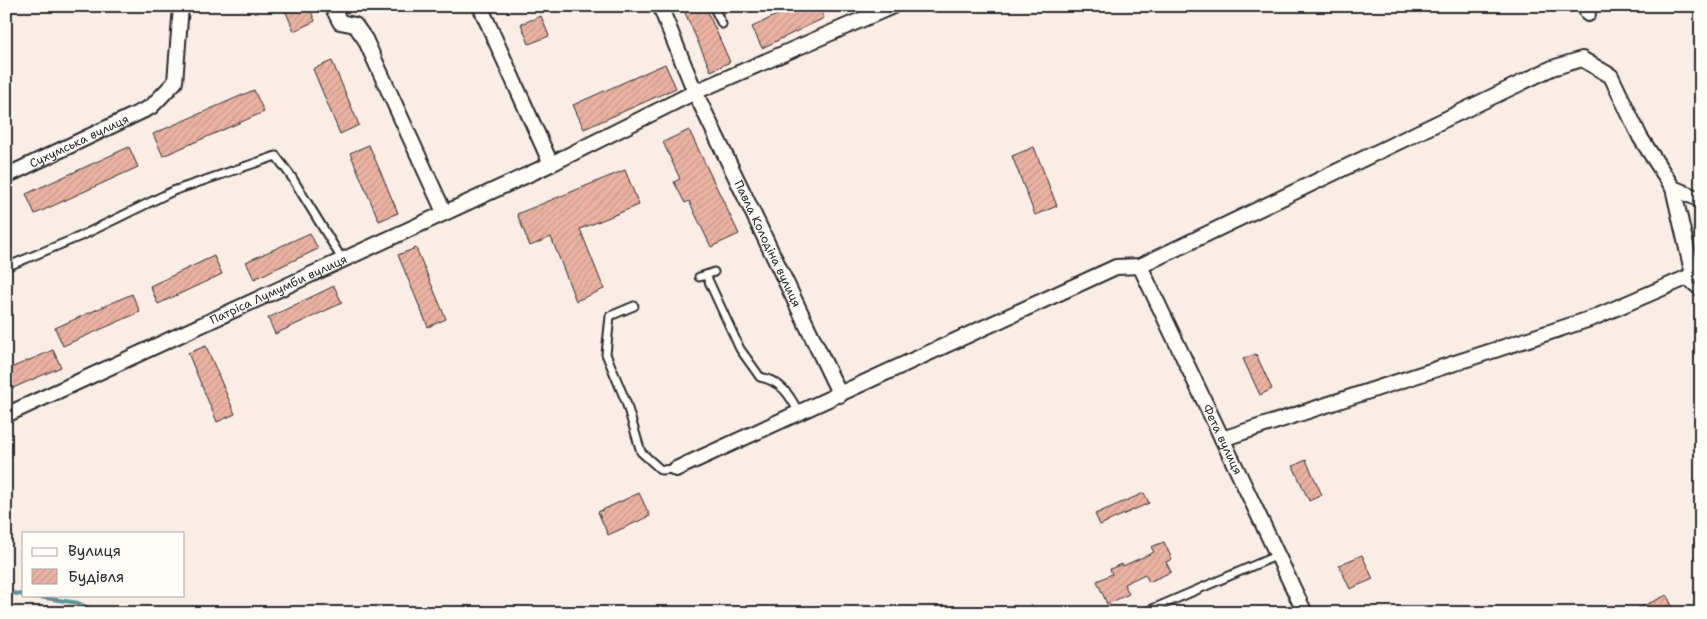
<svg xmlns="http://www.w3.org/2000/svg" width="1707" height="619" viewBox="0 0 1707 619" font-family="'Shantell Sans',sans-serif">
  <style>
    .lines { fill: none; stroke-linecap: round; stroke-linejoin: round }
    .stream { stroke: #619199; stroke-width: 4 }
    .building { fill: url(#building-hatch); stroke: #2b2b2b }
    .lane-casing { stroke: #2b2b2b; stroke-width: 11 }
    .street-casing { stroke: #2b2b2b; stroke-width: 18 }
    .lane { stroke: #fdfcf7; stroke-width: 7 }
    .street { stroke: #fdfcf7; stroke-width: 14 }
    .labels { text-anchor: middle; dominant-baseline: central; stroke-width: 4.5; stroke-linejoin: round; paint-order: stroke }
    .street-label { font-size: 12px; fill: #2b2b2b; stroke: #fdfcf7 }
  </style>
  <defs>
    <pattern id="building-hatch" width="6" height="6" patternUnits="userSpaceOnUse" patternTransform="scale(1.25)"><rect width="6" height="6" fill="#ebb2a3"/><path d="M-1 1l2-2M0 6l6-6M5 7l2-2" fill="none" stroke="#ca998c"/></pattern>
  </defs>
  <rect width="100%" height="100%" fill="#f9ede6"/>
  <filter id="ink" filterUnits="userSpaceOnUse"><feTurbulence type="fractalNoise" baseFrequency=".02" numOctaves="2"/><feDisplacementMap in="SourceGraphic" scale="10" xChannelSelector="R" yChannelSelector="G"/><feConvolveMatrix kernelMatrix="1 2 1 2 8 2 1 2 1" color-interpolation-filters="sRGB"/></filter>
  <g filter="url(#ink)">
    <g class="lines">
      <g class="stream">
        <path d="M6,592L24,595"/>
        <path d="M26,595L78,603L99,613"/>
      </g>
    </g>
    <g class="building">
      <path d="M295,6H309L315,21L294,31L285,10Z"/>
      <path d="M682,6H705L730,62L711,71Z"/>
      <path d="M795,6H818L824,18L762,48L752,27Z"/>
      <path d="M541,16L549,36L529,44L521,24Z"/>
      <path d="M332,61L359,125L340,134L313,69Z"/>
      <path d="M665,64L676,88L584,129L573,105Z"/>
      <path d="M254,90L264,112L163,156L153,134Z"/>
      <path d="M689,130L739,234L711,247L689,201L685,203L674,182L680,179L663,142Z"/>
      <path d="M369,145L398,213L379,221L350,153Z"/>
      <path d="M129,147L138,167L35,214L26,194Z"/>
      <path d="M1034,147L1057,206L1035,215L1012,156Z"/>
      <path d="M625,170L639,205L580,229L604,289L576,301L551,237L530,246L517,214Z"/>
      <path d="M310,233L318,249L254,279L246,262Z"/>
      <path d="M416,248L446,319L428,327L398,255Z"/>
      <path d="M214,256L222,274L158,304L150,286Z"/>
      <path d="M334,286L342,303L275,334L268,318Z"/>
      <path d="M132,294L140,312L63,346L55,328Z"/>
      <path d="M206,346L235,414L217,422L188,353Z"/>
      <path d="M53,350L61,367L6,391V370Z"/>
      <path d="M1256,354L1272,389L1260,395L1243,359Z"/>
      <path d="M1306,460L1322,495L1309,501L1293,466Z"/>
      <path d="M639,493L650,516L608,535L598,512Z"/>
      <path d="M1144,493L1149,503L1100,525L1095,514Z"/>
      <path d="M1164,542L1172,559L1166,562L1171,572L1149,582L1145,574L1124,584L1129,594L1107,604L1097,581L1112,574L1110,569L1122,564L1123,566L1154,552L1151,547Z"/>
      <path d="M1362,555L1373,579L1350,589L1339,565Z"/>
      <path d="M1667,595L1675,613H1628Z"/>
    </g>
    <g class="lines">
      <g class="lane-casing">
        <g id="lane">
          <path d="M713,6L722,24"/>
          <path d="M6,267L81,236L173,191L276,156L291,176L342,259"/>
          <path d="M714,272L706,275L740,349L760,377C781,381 790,395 799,413"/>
          <path d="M699,277L706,275"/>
          <path d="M1684,279L1701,294"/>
          <path d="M634,306L610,316L606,354L626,402L641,452L661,470L676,469"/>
          <path d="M1143,613L1278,555"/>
        </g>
      </g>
      <g class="street-casing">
        <g id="street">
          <path d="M332,6L340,22L355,25L365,39L444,212"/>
          <path d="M480,6L551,164"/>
          <path id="s1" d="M660,6L695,92L840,395"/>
          <path d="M1585,6L1588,14"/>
          <path id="s2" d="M6,176L151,107L175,82L181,6"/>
          <path id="s3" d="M1140,266L1305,613"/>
          <path id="s4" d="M6,415L551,164L695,92L893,6"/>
          <path d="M1222,439L1593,318L1693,275L1673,188"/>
          <path d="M676,469L1116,267L1140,266L1552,68L1582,59L1611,76L1640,137L1673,188L1701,200"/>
        </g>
      </g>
      <use href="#lane" class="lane"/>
      <use href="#street" class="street"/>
    </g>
  </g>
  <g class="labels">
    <g class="street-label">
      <text stroke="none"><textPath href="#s2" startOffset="81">Сухумська вулиця</textPath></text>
      <text stroke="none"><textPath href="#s1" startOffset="261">Павла Колодіна вулиця</textPath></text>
      <text stroke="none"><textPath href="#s4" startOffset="300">Патріса Лумумби вулиця</textPath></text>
      <text stroke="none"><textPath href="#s3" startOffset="192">Фета вулиця</textPath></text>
    </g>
  </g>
  <rect width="1707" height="619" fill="none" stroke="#fdfcf7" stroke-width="25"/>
  <rect x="12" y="12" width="1682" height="594" fill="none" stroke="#2b2b2b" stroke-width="2" filter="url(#ink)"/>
  <rect x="22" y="532" width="162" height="65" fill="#fdfcf7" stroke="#a9a8a5"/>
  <rect x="32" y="548" width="25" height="8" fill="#fdfcf7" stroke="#a9a8a5"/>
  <text x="68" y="556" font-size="15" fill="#2b2b2b">Вулиця</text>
  <rect x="32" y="569" width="25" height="15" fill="url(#building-hatch)" stroke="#a9a8a5"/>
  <text x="68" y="582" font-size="15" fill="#2b2b2b">Будівля</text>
</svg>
